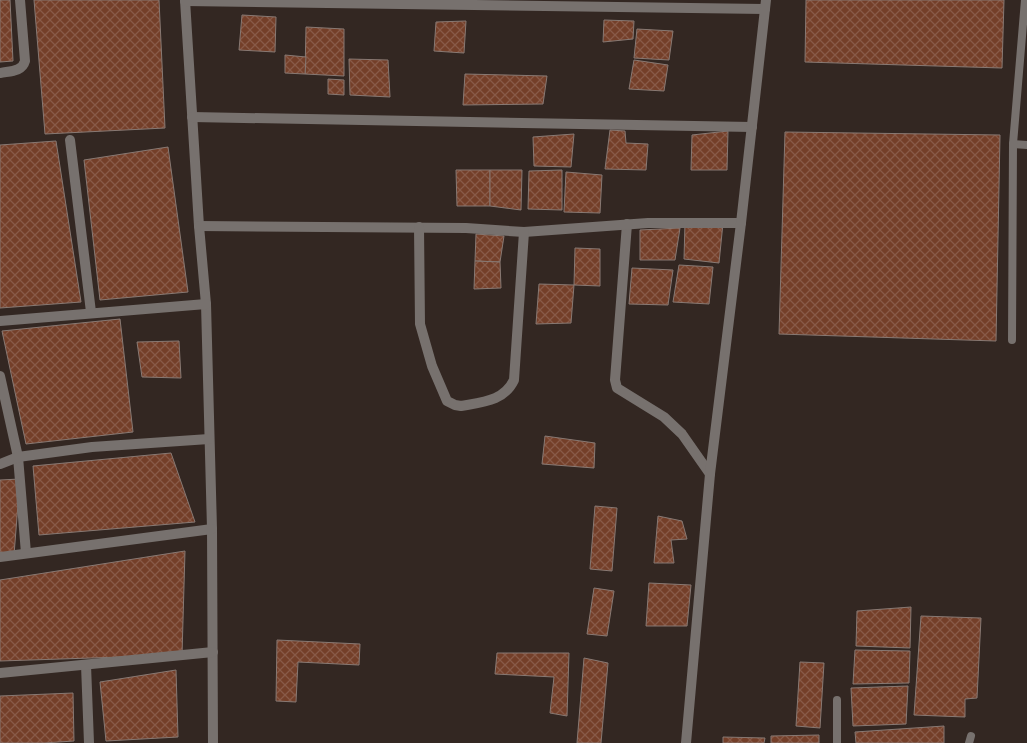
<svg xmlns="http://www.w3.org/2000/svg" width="1027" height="743" viewBox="0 0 1027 743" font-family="Commissioner,sans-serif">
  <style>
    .building { fill: url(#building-cross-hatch); stroke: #887973 }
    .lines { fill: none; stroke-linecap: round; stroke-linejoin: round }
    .lane { stroke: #77716e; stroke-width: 8 }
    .street { stroke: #77716e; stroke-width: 10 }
  </style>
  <defs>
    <pattern id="building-cross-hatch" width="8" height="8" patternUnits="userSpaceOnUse" patternTransform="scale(1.25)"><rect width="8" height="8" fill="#743f29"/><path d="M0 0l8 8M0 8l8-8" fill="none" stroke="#885a48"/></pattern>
  </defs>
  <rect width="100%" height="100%" fill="#332722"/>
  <g class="building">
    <path d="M0,0H10L13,61L0,62Z"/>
    <path d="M34,0H159L165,128L45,134Z"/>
    <path d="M806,0H1004L1002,68L805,62Z"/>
    <path d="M242,15L276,17L275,52L239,50Z"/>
    <path d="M604,20L634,21L633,39L603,42Z"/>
    <path d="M466,21L464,53L434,51L436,22Z"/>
    <path d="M306,27L344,29V76L305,74Z"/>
    <path d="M637,29L673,31L669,60L634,58Z"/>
    <path d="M285,55L306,57L305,74L285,73Z"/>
    <path d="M349,59L388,60L390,97L350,95Z"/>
    <path d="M634,60L668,65L664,91L629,89Z"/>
    <path d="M465,74L547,76L543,104L463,105Z"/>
    <path d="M328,79L344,80V95L328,94Z"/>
    <path d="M610,130L625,131L626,143L648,144L646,170L605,169Z"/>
    <path d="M728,131L727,170H691L692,135Z"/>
    <path d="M785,132L1000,135L996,341L779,334Z"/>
    <path d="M574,134L571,167L534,166L533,137Z"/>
    <path d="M56,141L81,302L0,308V145Z"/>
    <path d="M168,147L188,292L100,300L84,160Z"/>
    <path d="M456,170H490V206H457Z"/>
    <path d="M490,170H522L521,210L490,206Z"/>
    <path d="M562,170V210L528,209L529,171Z"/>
    <path d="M566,172L602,175L600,213L564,212Z"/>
    <path d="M685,223H723L719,263L684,259Z"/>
    <path d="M680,228L675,260H640V230Z"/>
    <path d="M476,234L504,236L500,262L475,261Z"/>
    <path d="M575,248L600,249V286L574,285Z"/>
    <path d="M475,261L500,262L501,288L474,289Z"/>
    <path d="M679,265L713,267L709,304L673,302Z"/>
    <path d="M632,268L673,270L668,305L629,304Z"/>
    <path d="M539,284L574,285L571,323L536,324Z"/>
    <path d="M120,319L133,432L26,444L2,331Z"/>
    <path d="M179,341L181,378L142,377L137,342Z"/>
    <path d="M545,436L595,443L594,468L542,464Z"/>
    <path d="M171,453L195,522L39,535L33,466Z"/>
    <path d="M20,479L14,555L0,554V480Z"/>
    <path d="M595,506L617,508L612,571L590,569Z"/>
    <path d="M658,516L682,521L687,539L671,540L674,563H654Z"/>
    <path d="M185,551L182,655L0,661V580Z"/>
    <path d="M649,583L691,585L687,626H646Z"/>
    <path d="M594,588L614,591L607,636L587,634Z"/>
    <path d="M911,607L910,648L856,646L857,611Z"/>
    <path d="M921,616L981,618L977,698L965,699V717L914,715Z"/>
    <path d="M277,640L360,644L359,665L298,662L296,702L276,701Z"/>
    <path d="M855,650L910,651L909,683L853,684Z"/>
    <path d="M497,653H569L567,716L550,713L554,677L495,674Z"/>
    <path d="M584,658L608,663L601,743H577Z"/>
    <path d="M800,662L824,663L820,728L796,726Z"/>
    <path d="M176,670L178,737L106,741L100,682Z"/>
    <path d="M908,686L906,724L853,726L851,688Z"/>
    <path d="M73,693L74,741L44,743H0V696Z"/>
    <path d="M944,726V743H856L855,732Z"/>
    <path d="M819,735V743H771V736Z"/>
    <path d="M723,737L765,738L764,743H723Z"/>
  </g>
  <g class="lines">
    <g class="lane">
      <path d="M1013,144L1027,145"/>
      <path d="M1012,340L1013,144L1025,0"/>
      <path d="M837,743V700"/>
      <path d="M969,743L971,736"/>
    </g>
    <g class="street">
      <path d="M185,0L199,226L206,304L212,529L213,743"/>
      <path d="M185,1L765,9"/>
      <path d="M0,73C10,71 22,72 25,61L20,0"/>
      <path d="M192,117L752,127"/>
      <path d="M70,140L91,312"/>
      <path d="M627,224L615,380L617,388L664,417L682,434L710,474"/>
      <path d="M199,226L466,228L524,232L648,223H741"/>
      <path d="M419,227L420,324L432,366L447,401L455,405L461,406C483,402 504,401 514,380L524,232"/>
      <path d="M0,321L206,304"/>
      <path d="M0,376L18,457L26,553"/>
      <path d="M0,464L18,457L92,447L209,439"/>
      <path d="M0,557L212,529"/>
      <path d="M86,665L89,743"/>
      <path d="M0,673L213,652"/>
      <path d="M686,743L710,474L741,223L766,0"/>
    </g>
  </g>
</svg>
